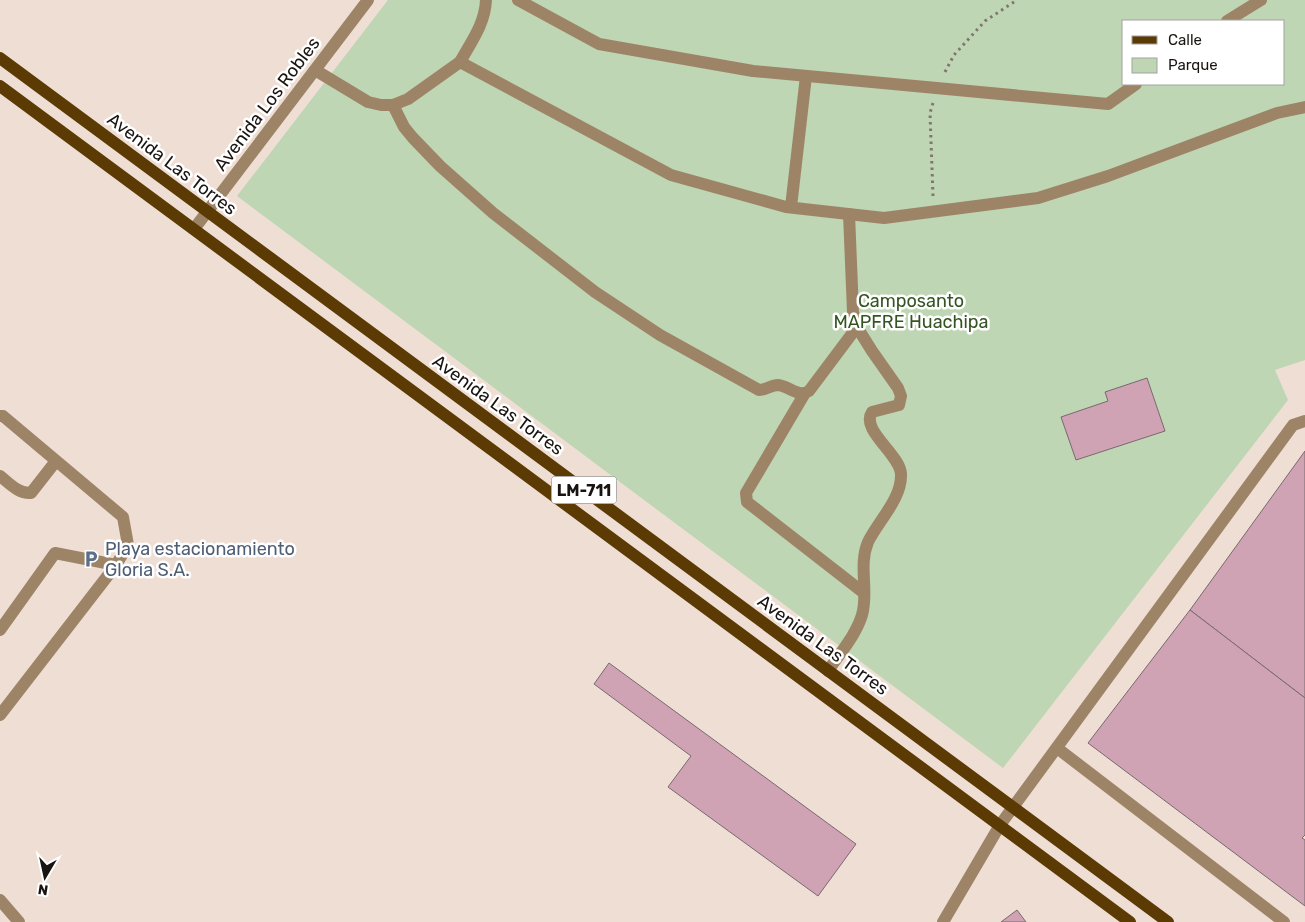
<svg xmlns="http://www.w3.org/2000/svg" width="1305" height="922" viewBox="0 0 1305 922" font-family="Rubik,sans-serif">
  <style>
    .green { fill: #bed6b3; fill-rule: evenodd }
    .building { fill: #cfa3b4; stroke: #79696f }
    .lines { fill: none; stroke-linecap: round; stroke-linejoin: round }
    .path { stroke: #81766f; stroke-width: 3; stroke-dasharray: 2.5 4; stroke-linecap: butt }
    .lane { stroke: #9e8467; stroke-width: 12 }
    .street { stroke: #9e8467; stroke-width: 12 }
    .primary { stroke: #5c3a04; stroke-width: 12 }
    .labels { text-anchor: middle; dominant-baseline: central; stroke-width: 5; stroke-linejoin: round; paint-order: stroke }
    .shield { fill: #fff; stroke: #5e5a58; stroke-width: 1 }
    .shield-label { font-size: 16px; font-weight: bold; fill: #191411 }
    .street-label { font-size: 18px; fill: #191411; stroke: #fff }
    .park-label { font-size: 18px; fill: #345523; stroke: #fff }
    .service-label { font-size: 18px; fill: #4e5e75; stroke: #fff; text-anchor: start }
  </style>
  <rect width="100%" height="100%" fill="#efded4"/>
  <path class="green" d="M388,0H1305V360L1275,370L1288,400L1003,768L237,196ZM1124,21H1284V84H1124Z"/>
  <g class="building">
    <path d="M1147,378L1165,431L1076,460L1061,417L1108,401L1105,392Z"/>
    <path d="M1305,451V698L1190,610Z"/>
    <path d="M1190,610L1305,698V835L1302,838L1305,840V906L1088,743Z"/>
    <path d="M609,663L856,844L818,896L668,787L691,756L594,684Z"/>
    <path d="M1017,910L1026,922H1001Z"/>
  </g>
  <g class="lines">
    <g class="path">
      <path d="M945,72L954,55L985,21L1017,0"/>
      <path d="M933,103L930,113L933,196"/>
    </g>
    <g class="lane">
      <path d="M518,0L599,44L753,71L1108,104L1136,84"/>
      <path d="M1227,21L1261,0"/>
      <path d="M460,62C471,42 485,24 486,0"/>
      <path d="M315,70L368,102L381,105H393L408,99L460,62L671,175L786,207L884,218L1038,198L1108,176L1277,113L1305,107"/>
      <path d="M393,105L404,127L413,138L440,166L493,213L595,292L660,335L759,390C766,390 771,385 778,385C789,386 798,398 809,391L857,327"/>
      <path d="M791,207L806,76"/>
      <path d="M805,393L746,493L747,502L864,593"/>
      <path d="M0,416H3L123,517L128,545L116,565L0,715"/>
      <path d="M0,476C10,484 19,494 31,493L56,461"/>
      <path d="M0,630L55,553L116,565"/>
      <path d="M828,671C840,653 856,635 862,615C869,591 858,566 868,542C878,521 902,499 901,474C900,454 860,430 872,412L899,405L901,396L898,388L872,351L857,327L853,312L849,214"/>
      <path d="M1057,748L1284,922"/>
      <path d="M0,900L19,922"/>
      <path d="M943,922L1000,825L1293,425L1305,421"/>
    </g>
    <path class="street" d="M194,229L368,0"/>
    <g class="primary">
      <path d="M0,58L1168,922"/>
      <path d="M0,86L1130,922"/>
    </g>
  </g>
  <defs>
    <g id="parking-bare" transform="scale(1.35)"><path d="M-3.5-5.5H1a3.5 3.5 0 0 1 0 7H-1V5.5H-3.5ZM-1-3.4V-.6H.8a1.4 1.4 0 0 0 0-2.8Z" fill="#5c6f8a" stroke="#fff" stroke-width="2.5" paint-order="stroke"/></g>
  </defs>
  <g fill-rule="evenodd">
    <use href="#parking-bare" x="91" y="559"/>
  </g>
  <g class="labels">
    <rect class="shield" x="551.5" y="476.5" width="65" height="27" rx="4"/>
    <g class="shield-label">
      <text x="584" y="490">LM-711</text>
    </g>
    <g class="street-label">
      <text transform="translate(267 104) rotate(-53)">Avenida Los Robles</text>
      <text transform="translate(172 164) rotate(37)">Avenida Las Torres</text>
      <text transform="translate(498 405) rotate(36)">Avenida Las Torres</text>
      <text transform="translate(823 645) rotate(36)">Avenida Las Torres</text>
    </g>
    <g class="park-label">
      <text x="911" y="301">Camposanto<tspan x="911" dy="21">MAPFRE Huachipa</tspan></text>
    </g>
    <g class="service-label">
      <text x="105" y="549">Playa estacionamiento<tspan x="105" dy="21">Gloria S.A.</tspan></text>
    </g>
  </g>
  <rect x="1122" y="20" width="162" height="65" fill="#ffffff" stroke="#a3a1a0"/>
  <rect x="1132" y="36" width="25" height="8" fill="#5c3a04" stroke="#a3a1a0"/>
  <text x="1168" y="45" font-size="15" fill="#191411">Calle</text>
  <rect x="1132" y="58" width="25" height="15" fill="#bed6b3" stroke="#a3a1a0"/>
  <text x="1168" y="70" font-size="15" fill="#191411">Parque</text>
  <g transform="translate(45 877) rotate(189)" stroke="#ffffff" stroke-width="4" paint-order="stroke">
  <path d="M0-4L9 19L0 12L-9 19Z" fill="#191411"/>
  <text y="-8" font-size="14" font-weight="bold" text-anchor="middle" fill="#191411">N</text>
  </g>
</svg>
